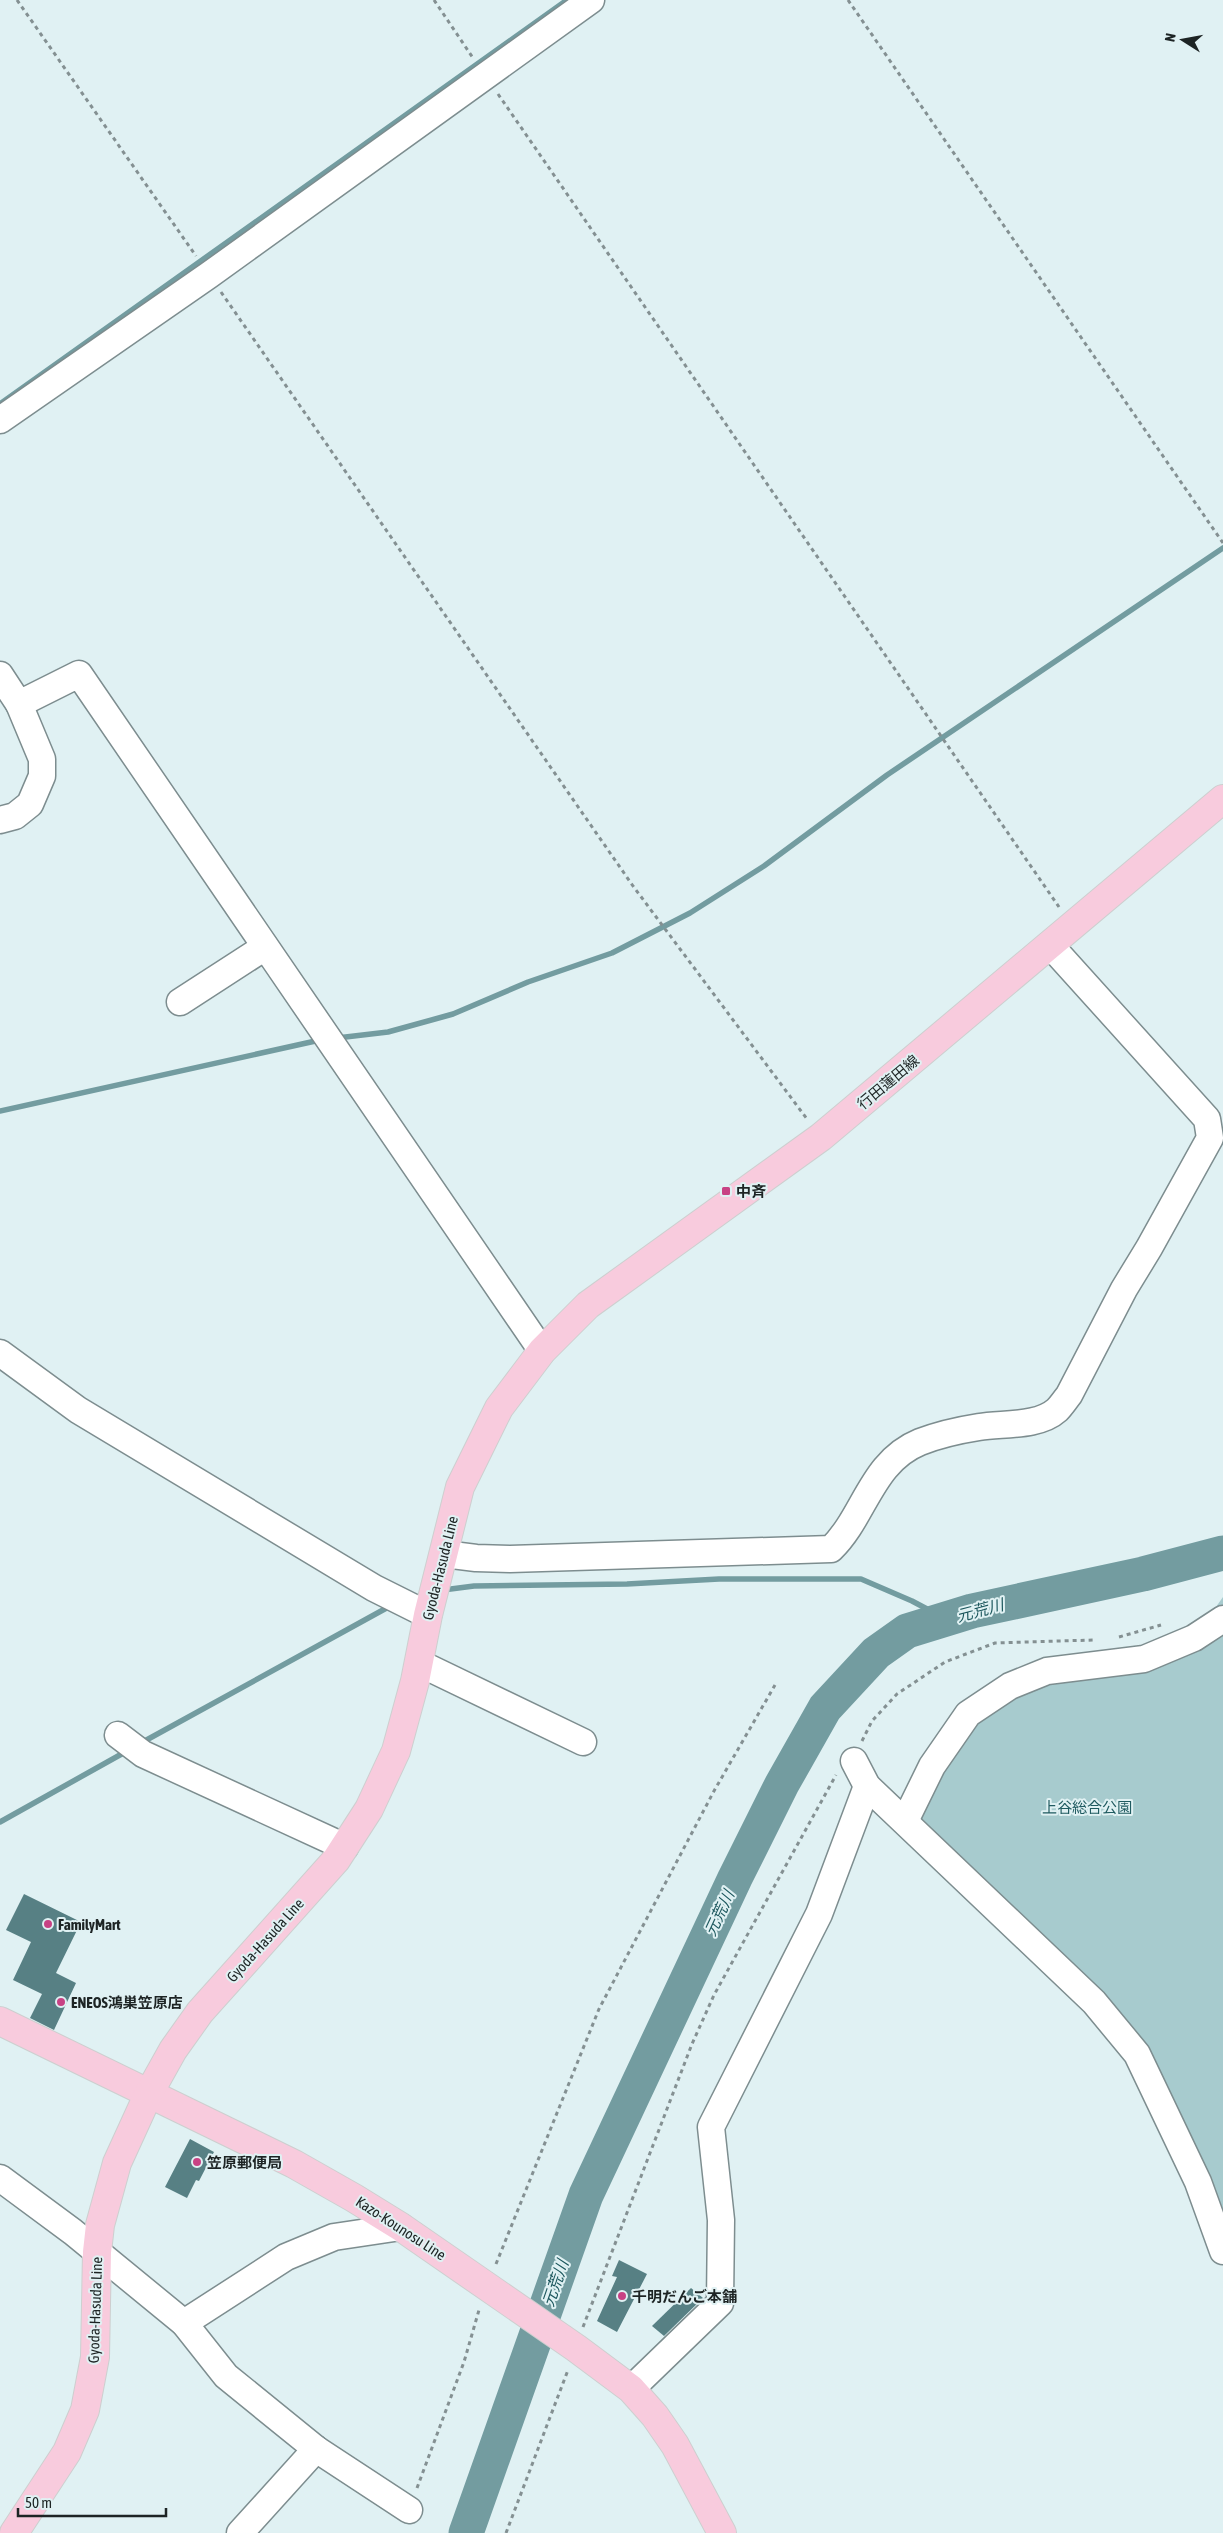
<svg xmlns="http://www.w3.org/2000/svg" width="1223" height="2533" viewBox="0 0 1223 2533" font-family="'Asap Condensed','Noto Sans JP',sans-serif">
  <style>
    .green { fill: #a7cbce }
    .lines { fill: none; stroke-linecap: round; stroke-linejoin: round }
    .stream { stroke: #739ca0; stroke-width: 5.5 }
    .river { stroke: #739ca0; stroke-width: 35 }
    .building { fill: #578084 }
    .minor-casing { stroke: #7d8d8f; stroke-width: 29 }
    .major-casing { stroke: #cdcfcf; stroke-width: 30 }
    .path { stroke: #849092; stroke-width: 3; stroke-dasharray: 4 4; stroke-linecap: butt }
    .minor { stroke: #fff; stroke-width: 26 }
    .major { stroke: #f8cbdd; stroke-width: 28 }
    .poi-dot { fill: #c84284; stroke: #e0f1f3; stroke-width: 2 }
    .labels { text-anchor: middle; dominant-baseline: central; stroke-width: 4; stroke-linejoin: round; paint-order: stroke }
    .street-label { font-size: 15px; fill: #1d2424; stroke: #e0f1f3 }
    .poi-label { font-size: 15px; font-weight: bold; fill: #1d2424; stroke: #e0f1f3; text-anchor: start }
    .park-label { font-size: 15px; fill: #205b61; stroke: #e0f1f3 }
    .water-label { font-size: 16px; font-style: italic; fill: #1c575d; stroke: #e0f1f3 }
  </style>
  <rect width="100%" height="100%" fill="#e0f1f3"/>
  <path class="green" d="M1223,1597V2251L1198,2182L1094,2003L905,1821L968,1714L1010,1686L1194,1638Z"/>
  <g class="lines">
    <g class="stream">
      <path d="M0,404L567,0"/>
      <path d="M337,1038L388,1032L453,1014L528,982L612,953L690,913L764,866L887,775L1223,548"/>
      <path d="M0,1111L320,1040"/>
      <path d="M443,1590L474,1586L627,1584L719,1579H861L912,1601L946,1619"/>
      <path d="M141,1743L392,1605"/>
      <path d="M0,1822L127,1751"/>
    </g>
    <path class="river" d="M466,2533L586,2195L735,1878L782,1784L825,1708L876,1653L907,1631L972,1611L1143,1574L1223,1553"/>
  </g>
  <g class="building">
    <path d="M24,1894L81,1922L56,1973L76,1983L54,2030L30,2018L42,1994L13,1980L31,1942L6,1930Z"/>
    <path d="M190,2139L214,2152L199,2181L196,2180L187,2198L165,2187Z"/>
    <path d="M619,2260L647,2274L617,2332L597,2321L617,2277L612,2276Z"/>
    <path d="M691,2288L703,2298L664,2336L652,2326Z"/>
  </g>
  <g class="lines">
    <g class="minor-casing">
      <g id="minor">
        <path d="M0,420L209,275L591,0"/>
        <path d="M0,675L19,704L79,674L542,1351"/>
        <path d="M0,820L15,816L30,804L42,776V759L19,704"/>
        <path d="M180,1002L265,947"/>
        <path d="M0,1353L78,1410L374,1588L428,1615"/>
        <path d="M444,1554L476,1558L510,1559L831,1549C865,1516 871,1462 920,1442C938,1435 960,1430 979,1427C1003,1423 1038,1427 1057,1410C1061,1406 1065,1400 1069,1395L1124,1289L1149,1248L1210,1138L1207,1119L1050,945"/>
        <path d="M419,1663L583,1742"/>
        <path d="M118,1735L143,1754L345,1847"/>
        <path d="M854,1761L867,1786L1094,2002L1137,2054L1198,2182L1223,2251"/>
        <path d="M905,1821L932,1766L968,1714L1010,1686L1047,1671L1144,1659L1194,1638L1223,1619"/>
        <path d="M0,2178L73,2232L184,2323L226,2376L316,2449L409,2510"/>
        <path d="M184,2323L286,2257L334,2237L401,2227"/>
        <path d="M631,2389L720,2303L721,2220L711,2127L819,1914L867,1786"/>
        <path d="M240,2533L316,2449"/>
      </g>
    </g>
    <g class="major-casing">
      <g id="major">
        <path d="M0,2021L294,2164L354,2198L401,2227L576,2348L631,2389L655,2416L675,2445L722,2533"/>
        <path d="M14,2533L67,2452L85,2410L95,2357L97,2252L100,2225L117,2163L149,2093L173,2050L200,2012L336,1860L369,1809L396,1751L415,1681L428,1615L460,1487L499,1408L542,1351L588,1305L821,1137L1223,799"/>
      </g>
    </g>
    <g class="path">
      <path d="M17,0L196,256"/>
      <path d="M434,0L473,58"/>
      <path d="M848,0L1223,543"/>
      <path d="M498,94L1059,907"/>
      <path d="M221,292L633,886L807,1119"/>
      <path d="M1119,1637L1161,1625"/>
      <path d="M862,1741L872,1721L897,1694L945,1662L995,1643L1093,1640"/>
      <path d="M496,2264L599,2009L714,1791L775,1685"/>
      <path d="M583,2327L692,2044L714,1995L836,1775"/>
      <path d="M417,2488L464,2362L479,2310"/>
      <path d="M506,2533L568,2370"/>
    </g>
    <use href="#minor" class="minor"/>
    <use href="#major" class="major"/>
  </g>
  <g class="poi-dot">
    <rect x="721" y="1186" width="10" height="10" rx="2.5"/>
    <circle cx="48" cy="1924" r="5"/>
    <circle cx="61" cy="2002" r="5"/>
    <circle cx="197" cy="2162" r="5"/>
    <circle cx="622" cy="2296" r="5"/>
  </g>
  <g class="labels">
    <g class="street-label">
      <text transform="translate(888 1082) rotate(-40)">行田蓮田線</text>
      <text transform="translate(440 1568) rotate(-76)">Gyoda-Hasuda Line</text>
      <text transform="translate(265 1940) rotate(-48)">Gyoda-Hasuda Line</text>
      <text transform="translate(401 2228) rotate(33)">Kazo-Kounosu Line</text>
      <text transform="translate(95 2310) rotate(-88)">Gyoda-Hasuda Line</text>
    </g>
    <g class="poi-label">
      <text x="736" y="1191">中斉</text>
      <text x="58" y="1924">FamilyMart</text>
      <text x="71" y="2002">ENEOS鴻巣笠原店</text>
      <text x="207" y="2162">笠原郵便局</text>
      <text x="632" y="2296">千明だんご本舗</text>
    </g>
    <g class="park-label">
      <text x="1087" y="1807">上谷総合公園</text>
    </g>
    <g class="water-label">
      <text transform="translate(980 1610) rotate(-15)">元荒川</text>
      <text transform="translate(719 1913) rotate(-65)">元荒川</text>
      <text transform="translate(555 2283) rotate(-71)">元荒川</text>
    </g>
  </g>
  <g transform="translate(1183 40) rotate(281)" stroke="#e0f1f3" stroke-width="4" paint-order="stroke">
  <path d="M0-4L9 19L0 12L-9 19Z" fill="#1d2424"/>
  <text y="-8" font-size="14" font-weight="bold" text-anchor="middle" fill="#1d2424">N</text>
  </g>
  <path d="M18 2508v8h148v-8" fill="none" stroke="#1d2424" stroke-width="2.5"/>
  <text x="25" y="2508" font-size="15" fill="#1d2424" stroke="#e0f1f3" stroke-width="4" paint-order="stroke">50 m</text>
</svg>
